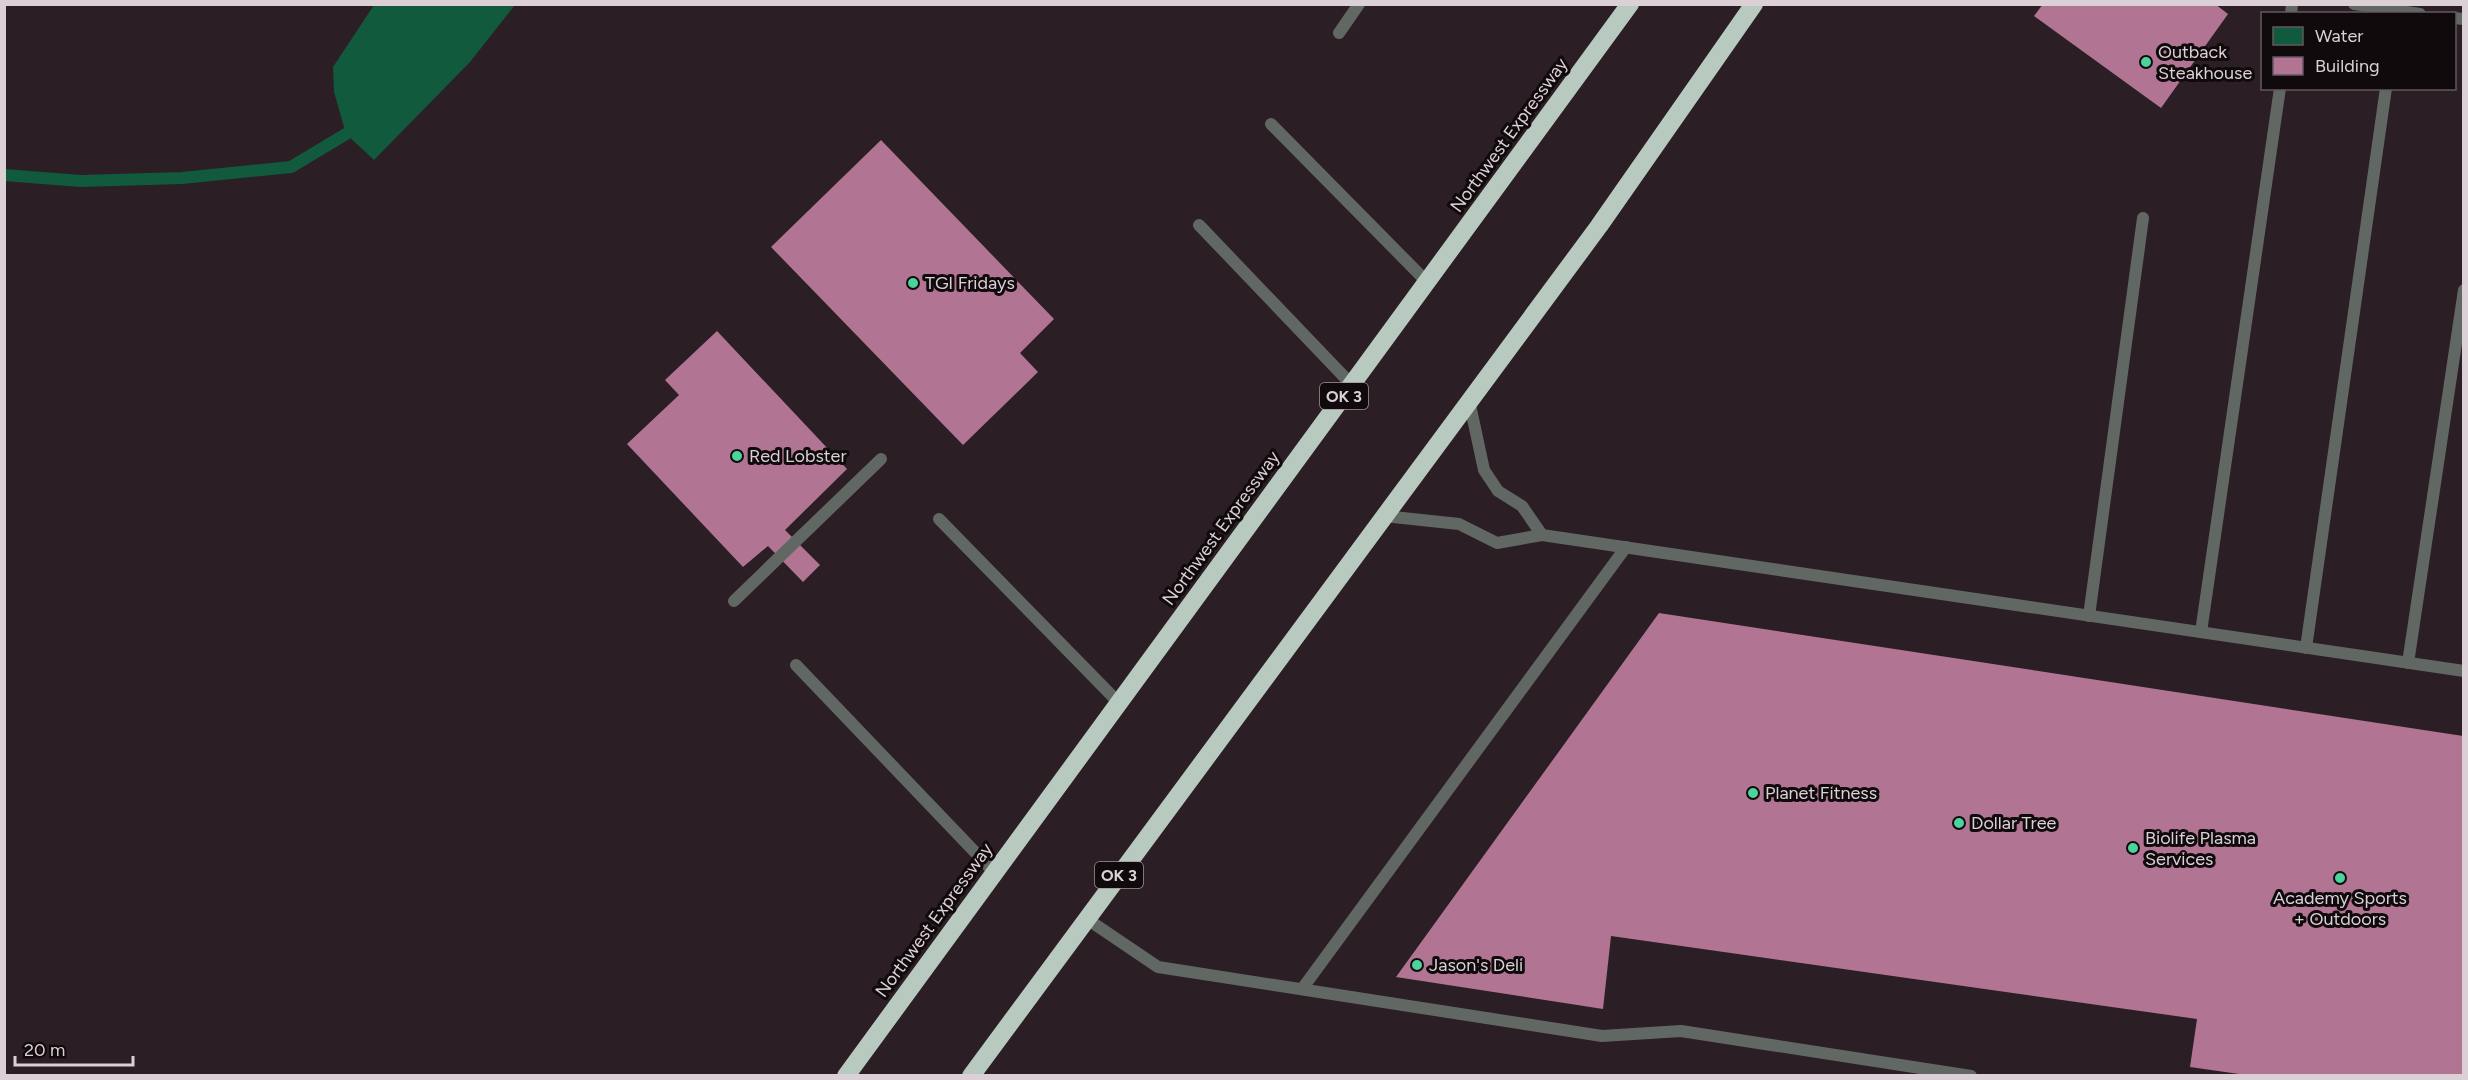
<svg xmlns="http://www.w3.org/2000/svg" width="2468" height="1080" viewBox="0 0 2468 1080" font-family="Figtree,sans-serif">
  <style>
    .water { fill: #115a3e }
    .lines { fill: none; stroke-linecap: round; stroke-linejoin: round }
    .stream { stroke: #115a3e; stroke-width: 12 }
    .building { fill: #b17593 }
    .lane { stroke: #616864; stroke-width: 12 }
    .highway { stroke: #b8cac0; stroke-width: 18 }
    .poi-dot { fill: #4cd39b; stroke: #100a0d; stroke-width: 2 }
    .labels { text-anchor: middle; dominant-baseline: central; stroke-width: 6; stroke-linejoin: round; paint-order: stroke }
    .shield { fill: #100a0d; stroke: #9d9599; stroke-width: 1.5 }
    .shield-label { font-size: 16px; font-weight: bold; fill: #dad0d5 }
    .poi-label { font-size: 18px; fill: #dad0d5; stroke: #100a0d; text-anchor: start }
    .street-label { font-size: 18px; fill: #dad0d5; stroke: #100a0d }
  </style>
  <rect width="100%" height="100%" fill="#2b1e24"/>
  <path class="water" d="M374,5H515L470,62L374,160L346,134L334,92L333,67Z"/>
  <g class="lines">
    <path class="stream" d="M4,175L81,181L182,178L291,167L346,134"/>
  </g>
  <g class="building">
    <path d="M2043,4H2215L2228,14L2161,108L2034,16Z"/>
    <path d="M881,140L1054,319L1020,353L1038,372L963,445L771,247Z"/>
    <path d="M717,331L847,469L785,530L820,565L803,582L768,546L743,567L627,444L679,395L665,380Z"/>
    <path d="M1659,613L2463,736V1076H2253L2190,1067L2197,1019L1611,936L1603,1009L1396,977Z"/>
  </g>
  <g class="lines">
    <g class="lane">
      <path d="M2354,4L2420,14"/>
      <path d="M2291,14L2292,4"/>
      <path d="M2454,18L2464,19"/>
      <path d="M1339,33L1359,4"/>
      <path d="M1271,124L1427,282"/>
      <path d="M1199,225L1352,385"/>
      <path d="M1469,400L1484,470L1498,491L1522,506L1542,535"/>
      <path d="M1384,516L1459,524L1497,543L1542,535L2464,671"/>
      <path d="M939,519L1119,703"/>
      <path d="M734,601L881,459"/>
      <path d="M2089,616L2143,218"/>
      <path d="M2201,632L2280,88"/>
      <path d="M2306,648L2386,88"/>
      <path d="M2408,663L2464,290"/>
      <path d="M796,665L995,873"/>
      <path d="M1087,919L1158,967L1602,1036L1681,1031L1971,1076"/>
      <path d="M1302,989L1626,547"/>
    </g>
    <g class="highway">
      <path d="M846,1076L1630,4"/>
      <path d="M971,1076L1599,226L1754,4"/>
    </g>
  </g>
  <g class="poi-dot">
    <circle cx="2146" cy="62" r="6"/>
    <circle cx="913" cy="283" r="6"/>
    <circle cx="737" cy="456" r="6"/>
    <circle cx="1753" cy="793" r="6"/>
    <circle cx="1959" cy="823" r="6"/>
    <circle cx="2133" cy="848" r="6"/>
    <circle cx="2340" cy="878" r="6"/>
    <circle cx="1417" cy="965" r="6"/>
  </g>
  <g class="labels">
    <g class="shield">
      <rect x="1320" y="383" width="48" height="26" rx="4.5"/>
      <rect x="1095" y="862" width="48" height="26" rx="4.5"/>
    </g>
    <g class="shield-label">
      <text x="1344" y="396">OK 3</text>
      <text x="1119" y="875">OK 3</text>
    </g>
    <g class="poi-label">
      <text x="2158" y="52">Outback<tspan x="2158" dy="21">Steakhouse</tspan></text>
      <text x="925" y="283">TGI Fridays</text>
      <text x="749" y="456">Red Lobster</text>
      <text x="1765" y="793">Planet Fitness</text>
      <text x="1971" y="823">Dollar Tree</text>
      <text x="2145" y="838">Biolife Plasma<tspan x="2145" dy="21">Services</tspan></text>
      <text x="2340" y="898" text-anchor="middle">Academy Sports<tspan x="2340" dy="21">+ Outdoors</tspan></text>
      <text x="1429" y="965">Jason's Deli</text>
    </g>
    <g class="street-label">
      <text transform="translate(1509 135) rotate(-54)">Northwest Expressway</text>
      <text transform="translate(1221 528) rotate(-54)">Northwest Expressway</text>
      <text transform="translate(934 920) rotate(-54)">Northwest Expressway</text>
    </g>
  </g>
  <rect width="2468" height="1080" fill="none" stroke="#dad0d5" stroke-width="12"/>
  <rect x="2261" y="12" width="195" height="78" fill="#100a0d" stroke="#61595d" stroke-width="1.5"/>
  <rect x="2273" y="27" width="30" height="18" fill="#115a3e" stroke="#61595d" stroke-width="1.5"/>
  <text x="2315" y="42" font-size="18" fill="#dad0d5">Water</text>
  <rect x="2273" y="57" width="30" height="18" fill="#b17593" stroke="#61595d" stroke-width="1.5"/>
  <text x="2315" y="72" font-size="18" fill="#dad0d5">Building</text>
  <path d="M15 1056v9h118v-9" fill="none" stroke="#dad0d5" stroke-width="3"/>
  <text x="24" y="1056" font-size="18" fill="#dad0d5" stroke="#100a0d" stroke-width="4.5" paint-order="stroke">20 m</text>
</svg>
